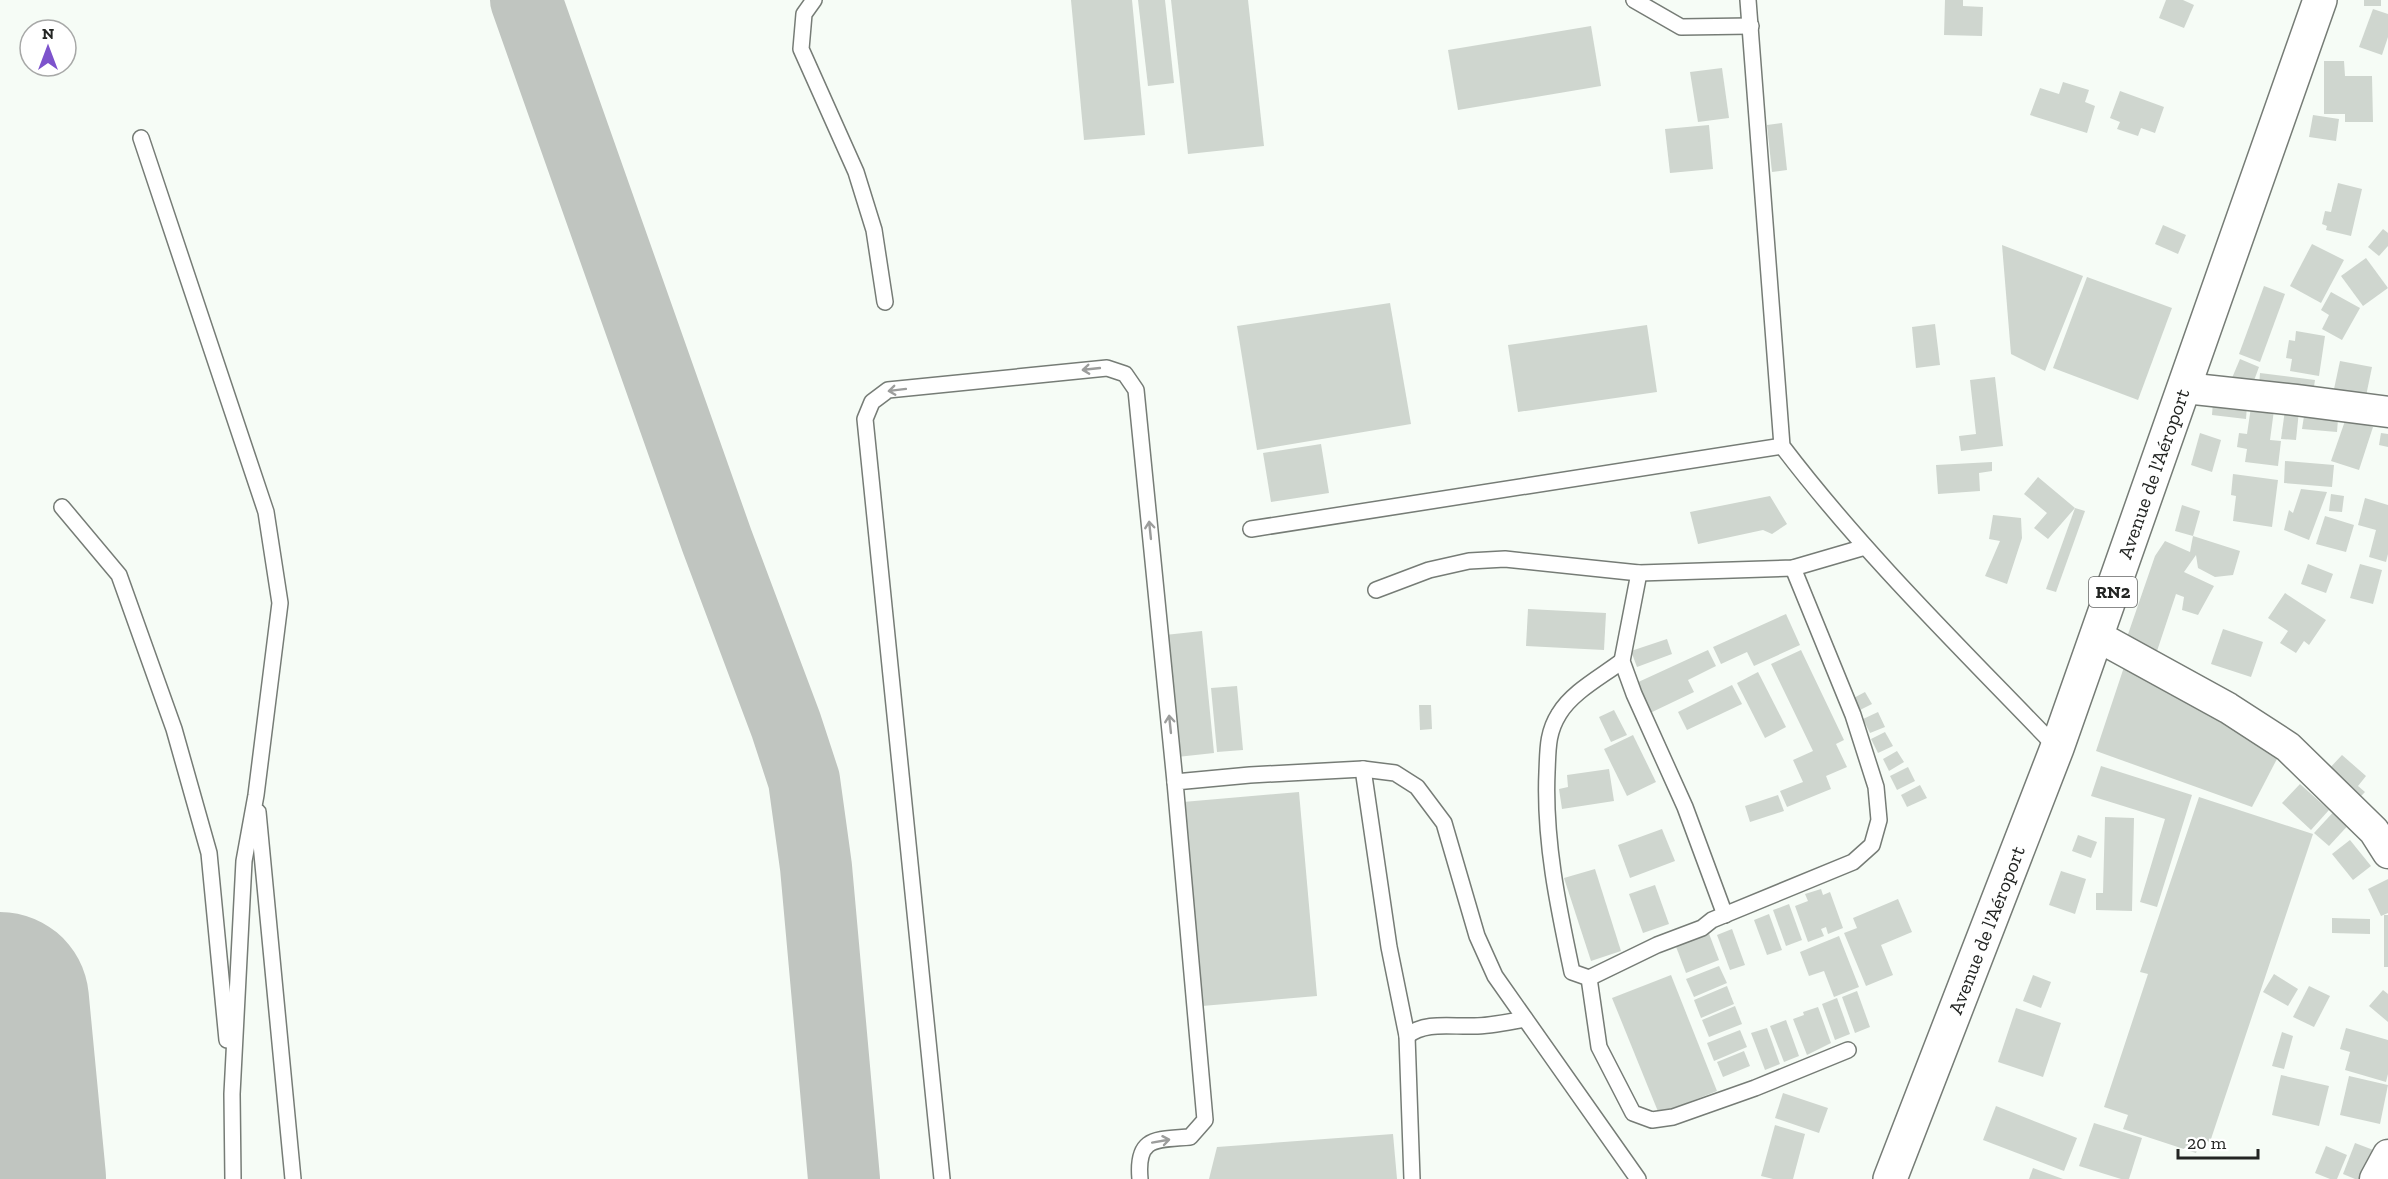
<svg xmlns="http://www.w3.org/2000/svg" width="2388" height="1179" viewBox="0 0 2388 1179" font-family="'Zilla Slab',serif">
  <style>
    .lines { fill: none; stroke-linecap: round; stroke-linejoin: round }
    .taxiway { stroke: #c0c5c0; stroke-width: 72 }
    .runway { stroke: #c0c5c0; stroke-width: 178 }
    .building { fill: #cfd6cf }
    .lane-casing { stroke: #767c76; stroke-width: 18 }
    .street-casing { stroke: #767c76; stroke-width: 33 }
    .highway-casing { stroke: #767c76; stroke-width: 36 }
    .lane { stroke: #fff; stroke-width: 15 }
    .street { stroke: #fff; stroke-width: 30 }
    .highway { stroke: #fff; stroke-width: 33 }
    .oneway { stroke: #9c9d9c }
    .labels { text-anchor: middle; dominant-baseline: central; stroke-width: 5; stroke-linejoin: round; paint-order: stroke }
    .shield { fill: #fff; stroke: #656665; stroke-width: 1.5 }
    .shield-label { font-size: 18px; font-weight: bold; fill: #232523 }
    .street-label { font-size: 20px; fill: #232523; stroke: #fff }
  </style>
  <rect width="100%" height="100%" fill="#f6fcf6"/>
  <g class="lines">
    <path class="taxiway" d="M526,0L717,541L786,725L804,780L816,867L844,1179"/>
    <path class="runway" d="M0,1001L17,1179"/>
  </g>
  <g class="building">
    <path d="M1071,0H1132L1145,135L1084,140Z"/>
    <path d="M1138,0H1165L1174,83L1148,86Z"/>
    <path d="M1171,0H1248L1264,146L1188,154Z"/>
    <path d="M1945,0H1963V6L1983,7L1982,36L1944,35Z"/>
    <path d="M2166,0H2183L2194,5L2184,28L2159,18Z"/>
    <rect x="2364" y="0" width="17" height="6"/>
    <path d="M2373,9L2388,14V37L2382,55L2359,47Z"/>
    <path d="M1591,26L1601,86L1458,110L1448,50Z"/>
    <path d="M2324,61H2344L2345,76H2372L2373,122H2345V114H2324Z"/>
    <path d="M1722,68L1729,118L1698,122L1690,72Z"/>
    <path d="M2063,82L2089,90L2085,102L2095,106L2087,133L2030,115L2040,88L2059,94Z"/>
    <path d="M2120,91L2164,107L2155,133L2141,128L2138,136L2117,129L2120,122L2110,118Z"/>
    <path d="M2313,115L2339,119L2336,141L2309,137Z"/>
    <path d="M1782,123L1787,170L1772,172L1767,125Z"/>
    <path d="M1709,125L1713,169L1670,173L1665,129Z"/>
    <path d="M2338,183L2362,189L2351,236L2326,230L2327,226L2322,224L2325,211L2331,212Z"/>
    <path d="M2163,225L2186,235L2178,254L2155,244Z"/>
    <path d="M2383,229L2388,233V246L2379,256L2368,247Z"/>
    <path d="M2312,244L2344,260L2321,303L2290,286Z"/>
    <path d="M2002,245L2083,276L2045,371L2011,354Z"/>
    <path d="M2366,258L2388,288L2363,306L2341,276Z"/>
    <path d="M2087,277L2172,308L2138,400L2053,368Z"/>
    <path d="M2264,286L2285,294L2260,362L2239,354Z"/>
    <path d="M2331,292L2360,308L2342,340L2322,329L2329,315L2321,310Z"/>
    <path d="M1390,303L1411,424L1257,450L1237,326Z"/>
    <path d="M1935,324L1940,365L1916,368L1912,327Z"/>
    <path d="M1647,325L1657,392L1518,412L1508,345Z"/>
    <path d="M2296,331L2325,336L2319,376L2290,371L2292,359L2286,358L2289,340L2295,341Z"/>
    <path d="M2240,359L2259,367L2252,386L2232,378Z"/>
    <path d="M2340,361L2372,367L2366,396L2334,389Z"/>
    <path d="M2260,373L2315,380L2313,393L2259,386Z"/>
    <path d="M1995,377L2003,446L1961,451L1959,436L1976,434L1970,380Z"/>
    <path d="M2213,401L2247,405L2246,419L2212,415Z"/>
    <path d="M2251,407L2274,410L2270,440L2281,441L2278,466L2245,462L2247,449L2237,447L2239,433L2247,434Z"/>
    <path d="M2285,410L2299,411L2296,440L2281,439Z"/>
    <path d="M2304,416L2338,419L2337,432L2302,429Z"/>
    <path d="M2346,418L2373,427L2359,470L2331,461Z"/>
    <path d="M2200,433L2221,440L2212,472L2191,465Z"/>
    <path d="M2381,433L2388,434V447L2379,445Z"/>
    <path d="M1321,444L1329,493L1271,502L1263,453Z"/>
    <path d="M2285,461L2334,465L2332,487L2284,483Z"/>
    <path d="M1992,462V471L1979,473L1980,491L1938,494L1936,465Z"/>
    <path d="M2233,474L2278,480L2272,527L2233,521L2236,496L2231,495Z"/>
    <path d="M2038,477L2075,508L2048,539L2034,528L2047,513L2024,494Z"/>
    <path d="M2301,489L2327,492L2309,540L2284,530L2289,510L2293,513Z"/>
    <path d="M2331,494L2344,496L2342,512L2329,511Z"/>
    <path d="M1770,496L1787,524L1772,534L1763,530L1698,544L1690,512Z"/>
    <path d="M2365,498L2388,505V554L2386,562L2369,557L2376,530L2358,525Z"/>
    <path d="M2182,505L2200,511L2193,536L2175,531Z"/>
    <path d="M2075,508L2085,511L2056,592L2046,589Z"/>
    <path d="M1993,515L2021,518L2022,538L2007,584L1985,576L2000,541L1989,539Z"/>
    <path d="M2325,516L2354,525L2346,552L2316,544Z"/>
    <path d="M2193,536L2240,551L2233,575L2215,577L2198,568L2196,555L2184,572L2214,586L2198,615L2182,610L2184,597L2176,594L2156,654L2125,643L2155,556L2165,541L2190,552Z"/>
    <path d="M2308,564L2333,574L2326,593L2301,584Z"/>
    <path d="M2360,564L2382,570L2373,604L2350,598Z"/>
    <path d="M2285,593L2326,620L2309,645L2304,641L2296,653L2280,643L2288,631L2268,618Z"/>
    <path d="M1528,609L1606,613L1604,650L1526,646Z"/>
    <path d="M1786,614L1800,645L1754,666L1747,652L1721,664L1713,647Z"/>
    <path d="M2223,629L2263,642L2251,677L2211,664Z"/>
    <path d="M1202,631L1214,753L1177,757L1165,635Z"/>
    <path d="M1667,639L1672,654L1637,667L1631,651Z"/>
    <path d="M1708,650L1716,666L1688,680L1694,692L1648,714L1634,684Z"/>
    <path d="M1801,650L1844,740L1836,744L1847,767L1826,776L1831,789L1787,807L1780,791L1803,782L1793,760L1813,751L1771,664Z"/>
    <path d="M2125,664L2279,755L2252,807L2096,751Z"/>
    <path d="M1758,672L1786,727L1765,738L1737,683Z"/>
    <path d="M1732,685L1742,704L1687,730L1678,712Z"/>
    <path d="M1237,686L1243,750L1217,752L1211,688Z"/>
    <path d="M1865,692L1872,704L1856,712L1850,700Z"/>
    <path d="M1419,705H1431L1432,729L1420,730Z"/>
    <path d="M1614,710L1627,735L1611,742L1599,717Z"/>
    <path d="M1878,712L1885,727L1870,733L1863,719Z"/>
    <path d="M1885,732L1893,746L1878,753L1871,739Z"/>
    <path d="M1633,735L1656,782L1627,796L1604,749Z"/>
    <path d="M1897,751L1904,762L1889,771L1883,759Z"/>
    <path d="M2342,755L2366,776L2358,786L2365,792L2358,799L2327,771Z"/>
    <path d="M2101,766L2192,795L2157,907L2140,902L2165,819L2091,796Z"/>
    <path d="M1908,767L1915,781L1897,790L1890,776Z"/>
    <path d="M1609,769L1614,801L1562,809L1559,789L1568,787L1567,775Z"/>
    <path d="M2300,784L2329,810L2311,830L2282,803Z"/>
    <path d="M1920,785L1927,798L1907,807L1901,795Z"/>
    <path d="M1299,792L1317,996L1202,1006L1183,802Z"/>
    <path d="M1778,795L1784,811L1750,822L1745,806Z"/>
    <path d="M2199,797L2313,834L2210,1142L2201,1139L2196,1153L2123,1129L2128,1115L2104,1107L2148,974L2140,972Z"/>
    <path d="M2338,807L2353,820L2329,846L2314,833Z"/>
    <path d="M2105,817L2134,818L2132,911L2096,910V893H2103Z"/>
    <path d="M1662,829L1675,861L1630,878L1618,845Z"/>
    <path d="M2078,835L2097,842L2091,858L2072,851Z"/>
    <path d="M2350,840L2371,866L2353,880L2332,854Z"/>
    <path d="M1595,869L1621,951L1591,961L1564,878Z"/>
    <path d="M2061,871L2086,879L2075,914L2049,905Z"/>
    <path d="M2388,879V913L2381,916L2368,889Z"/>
    <path d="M1655,885L1669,924L1643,933L1629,894Z"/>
    <path d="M1821,889L1823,895L1830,892L1843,928L1828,934L1826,927L1821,929L1824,936L1808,942L1795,906L1808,901L1805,894Z"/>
    <path d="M1898,899L1912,932L1881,945L1893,975L1866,986L1844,933L1857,928L1853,918Z"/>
    <path d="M1789,904L1802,940L1786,946L1773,910Z"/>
    <path d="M1769,914L1782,950L1767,955L1754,920Z"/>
    <rect x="2384" y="915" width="4" height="52"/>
    <path d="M2332,918L2370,919V934L2332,933Z"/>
    <path d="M1732,929L1745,965L1730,970L1717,935Z"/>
    <path d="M1708,931L1719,960L1686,973L1675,944Z"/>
    <path d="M1839,936L1859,987L1834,997L1824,971L1809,976L1800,952Z"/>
    <path d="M1719,966L1727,983L1694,997L1686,979Z"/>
    <path d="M2274,974L2298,989L2288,1006L2263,992Z"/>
    <path d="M1671,975L1717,1091L1659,1114L1612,998Z"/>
    <path d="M2033,975L2051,982L2041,1008L2023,1001Z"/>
    <path d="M1727,986L1734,1004L1701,1018L1694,1000Z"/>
    <path d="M2309,986L2330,996L2314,1027L2293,1017Z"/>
    <path d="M2383,990L2388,994V1022L2369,1006Z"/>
    <path d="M1857,991L1870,1027L1855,1033L1842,997Z"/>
    <path d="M1837,998L1850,1034L1835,1040L1822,1004Z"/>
    <path d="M1735,1006L1742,1024L1709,1037L1702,1020Z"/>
    <path d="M1818,1007L1831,1043L1807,1055L1793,1019L1804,1015L1803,1012Z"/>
    <path d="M2016,1008L2061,1023L2043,1077L1998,1062Z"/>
    <path d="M1786,1020L1799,1056L1784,1062L1770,1026Z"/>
    <path d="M1767,1028L1780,1064L1765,1070L1751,1033Z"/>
    <path d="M2346,1028L2388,1040V1074L2386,1082L2345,1070L2350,1052L2340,1049Z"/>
    <path d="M1740,1030L1747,1047L1714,1061L1707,1043Z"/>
    <path d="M2282,1032L2293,1036L2284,1069L2272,1066Z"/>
    <path d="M1744,1051L1750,1066L1723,1077L1717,1062Z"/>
    <path d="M2281,1075L2329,1086L2319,1126L2272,1115Z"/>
    <path d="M2349,1076L2388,1085L2380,1124L2340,1115Z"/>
    <path d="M1783,1093L1828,1108L1819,1133L1775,1118Z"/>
    <path d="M1996,1106L2077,1138L2064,1171L1983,1140Z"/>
    <path d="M2094,1123L2142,1138L2129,1179H2121L2079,1166Z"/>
    <path d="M1775,1125L1805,1134L1793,1179H1773L1761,1176Z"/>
    <path d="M1393,1134L1397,1179H1209L1217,1147Z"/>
    <path d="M2355,1143L2376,1151L2364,1179H2355L2343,1174Z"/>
    <path d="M2326,1146L2347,1155L2337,1179H2330L2315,1173Z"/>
    <path d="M2033,1168L2063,1179H2029Z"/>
  </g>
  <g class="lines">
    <g class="lane-casing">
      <g id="lane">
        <path d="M814,0L804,14L801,49L856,172L874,230L885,302"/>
        <path d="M1634,0L1681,27L1751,26"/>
        <path d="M1748,0L1782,446C1864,554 1963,650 2057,748"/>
        <path d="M141,138L266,512L280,603L256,795L244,861L232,1094L233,1179"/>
        <path d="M62,507L119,575L174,729L209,853L227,1040"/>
        <path d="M1251,529L1782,446"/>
        <path d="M1639,573L1622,661L1634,694L1685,807L1725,915"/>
        <path d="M1376,590L1429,570L1469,561L1505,559L1639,573L1793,568L1865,547"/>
        <path d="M1622,661C1601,677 1572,692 1559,714C1547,733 1548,750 1547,772C1544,840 1558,906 1572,972L1589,978L1599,1047L1633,1113L1652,1120L1673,1117L1755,1088L1848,1050"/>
        <path d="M1363,769L1389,947L1407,1036L1412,1179"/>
        <path d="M258,812L293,1179"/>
        <path d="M1589,978L1657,945L1702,928L1712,920L1853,862L1872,845L1879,820L1876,787L1853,715L1793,568"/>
        <path d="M1407,1036C1425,1021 1452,1027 1474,1026C1491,1026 1508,1022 1525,1019"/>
        <path d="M942,1179L865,419L872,402L888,390L1107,368L1125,374L1136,390L1175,782"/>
        <path d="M1140,1179C1136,1136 1156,1140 1190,1137L1205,1120L1175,782L1250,775L1363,769L1395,773L1417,787L1444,823L1477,936L1495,976L1638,1179"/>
      </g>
    </g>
    <g class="street-casing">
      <g id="street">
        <path d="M2185,388L2296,400L2388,412"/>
        <path d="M2097,636L2228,708L2288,747L2374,831L2388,853"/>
        <path d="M2375,1179L2388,1155"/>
      </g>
    </g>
    <g class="highway-casing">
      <g id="highway">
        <path id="s1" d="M1890,1179L2057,748L2320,0"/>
      </g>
    </g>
    <use href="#lane" class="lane"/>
    <use href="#street" class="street"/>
    <use href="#highway" class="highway"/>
  </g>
  <defs><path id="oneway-shaft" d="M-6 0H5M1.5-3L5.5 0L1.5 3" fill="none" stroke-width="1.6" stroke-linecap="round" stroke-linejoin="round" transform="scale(1.5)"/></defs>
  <g class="oneway">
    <use href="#oneway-shaft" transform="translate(1091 369) rotate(174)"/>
    <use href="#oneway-shaft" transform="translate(897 390) rotate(173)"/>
    <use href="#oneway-shaft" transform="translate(1150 530) rotate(-96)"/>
    <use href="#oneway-shaft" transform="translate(1170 724) rotate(-96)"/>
    <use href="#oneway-shaft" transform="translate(1161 1141) rotate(-10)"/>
  </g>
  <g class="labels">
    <rect class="shield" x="2089" y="577" width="48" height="30" rx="4.5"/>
    <g class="shield-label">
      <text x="2113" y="592">RN2</text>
    </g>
    <g class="street-label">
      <text stroke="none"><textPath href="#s1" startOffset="753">Avenue de l'Aéroport</textPath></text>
      <text stroke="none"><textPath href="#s1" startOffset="267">Avenue de l'Aéroport</textPath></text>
    </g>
  </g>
  <g transform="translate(48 48)"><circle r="28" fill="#ffffff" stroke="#a7a8a7" stroke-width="1.5"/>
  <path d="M0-4.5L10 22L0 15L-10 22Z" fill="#7d53cc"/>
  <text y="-9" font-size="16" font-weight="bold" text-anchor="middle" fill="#232523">N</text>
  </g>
  <path d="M2178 1149v9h80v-9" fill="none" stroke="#232523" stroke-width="3"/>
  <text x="2187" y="1149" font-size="18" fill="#232523" stroke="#ffffff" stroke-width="4.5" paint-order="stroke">20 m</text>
</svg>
